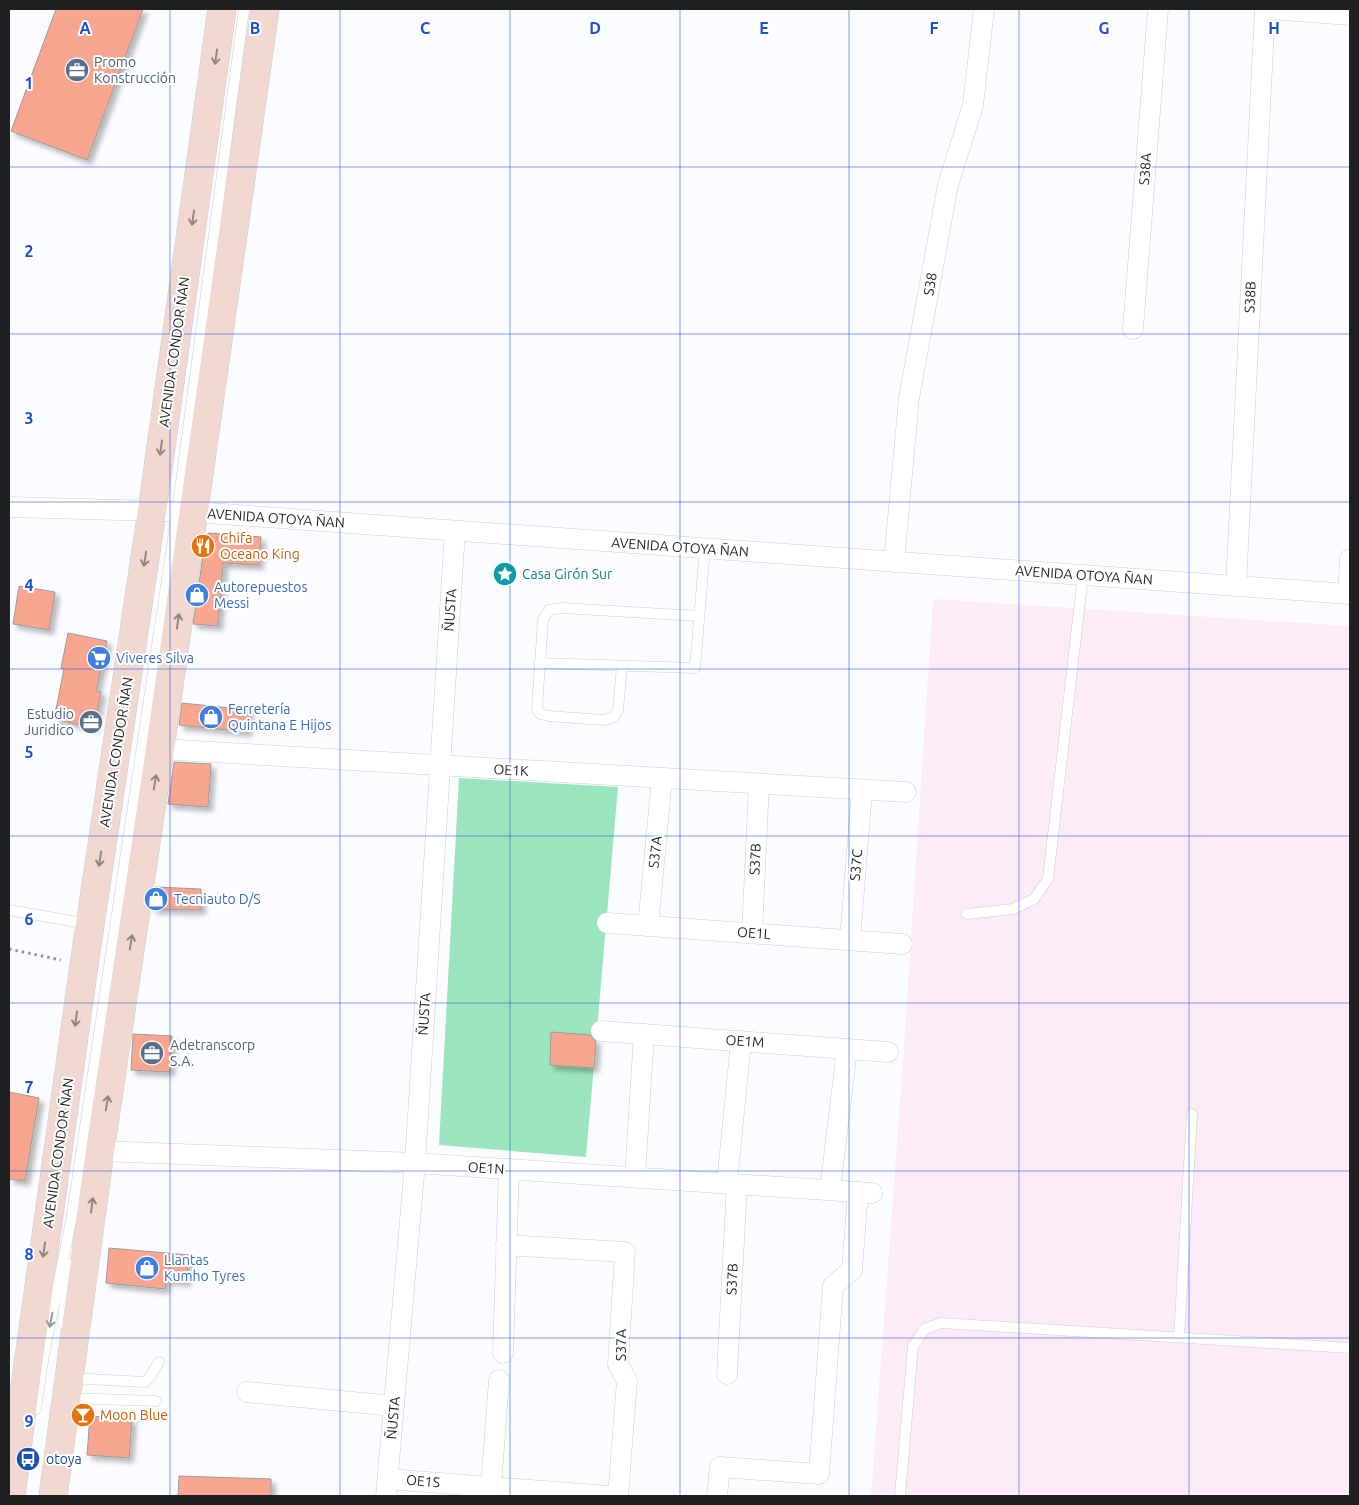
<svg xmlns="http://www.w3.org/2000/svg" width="1359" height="1505" viewBox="0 0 1359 1505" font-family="Ubuntu,sans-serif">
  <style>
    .industrial { fill: #fdecf7 }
    .green { fill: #9be5be }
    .building { fill: #f9a690; stroke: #9e9b9a; filter: url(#shadow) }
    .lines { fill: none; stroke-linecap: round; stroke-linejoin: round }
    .lane-casing { stroke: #cbcdd0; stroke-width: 11 }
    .street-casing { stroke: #cbcdd0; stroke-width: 21 }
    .secondary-casing { stroke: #cbcdd0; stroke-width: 29 }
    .path { stroke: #929496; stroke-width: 3; stroke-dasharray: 2.5 4; stroke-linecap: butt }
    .lane { stroke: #fff; stroke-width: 10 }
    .street { stroke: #fff; stroke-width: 20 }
    .secondary { stroke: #f1d8d1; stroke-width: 28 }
    .oneway { stroke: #928582 }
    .oneway2 { stroke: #9a9b9b }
    .grid { fill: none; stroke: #1d4ed8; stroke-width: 1; stroke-opacity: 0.55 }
    .labels { text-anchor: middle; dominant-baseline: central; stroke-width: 4; stroke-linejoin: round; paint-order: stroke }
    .service-label { font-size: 14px; fill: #4e5e75; stroke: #fff; text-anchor: start }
    .street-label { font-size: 14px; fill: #1f2021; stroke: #fff }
    .food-label { font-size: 14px; fill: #c56008; stroke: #fff; text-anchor: start }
    .culture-label { font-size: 14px; fill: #0d838f; stroke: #fff; text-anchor: start }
    .shop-label { font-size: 14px; fill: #366cbe; stroke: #fff; text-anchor: start }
    .transit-label { font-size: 14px; fill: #164399; stroke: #fff; text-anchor: start }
    .grid-label { font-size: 16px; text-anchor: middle; font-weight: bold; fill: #1d4ed8; stroke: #fff; stroke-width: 4; stroke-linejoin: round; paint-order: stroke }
  </style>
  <defs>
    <filter id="shadow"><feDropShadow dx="4.5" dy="4.5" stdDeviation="2.5" flood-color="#0004"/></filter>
  </defs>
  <rect width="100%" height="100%" fill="#fafcff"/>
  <path class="industrial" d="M933,599L1350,626V1496H871L903,1061Z"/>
  <path class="green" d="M459,778L618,787L586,1157L439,1145Z"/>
  <g class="building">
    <path d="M56,9H143L87,160L11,131Z"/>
    <path d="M209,533L261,537L259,565L223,563L218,626L193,624L206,535Z"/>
    <path d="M19,586L55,592L49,630L13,624Z"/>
    <path d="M68,633L107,641L96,691L101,692L94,728L54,719L64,669L61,668Z"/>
    <path d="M182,703L249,710L247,732L179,725Z"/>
    <path d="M174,762L211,764L208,807L168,804Z"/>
    <path d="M155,887L201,889V910L152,909Z"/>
    <path d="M551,1032L590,1035L596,1042L594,1068L550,1065Z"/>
    <path d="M133,1034L172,1036L170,1072L131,1070Z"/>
    <path d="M9,1092L39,1098L25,1181L9,1179Z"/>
    <path d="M109,1248L189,1255L186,1282L166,1280L165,1289L106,1283Z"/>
    <path d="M90,1416L132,1419L129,1458L87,1455Z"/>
    <path d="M179,1476L271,1479V1496H178Z"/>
  </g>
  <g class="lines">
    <g class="lane-casing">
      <g id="lane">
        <path d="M539,663L695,668L705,548"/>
        <path d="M622,666L618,710L614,717L604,720L548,716L540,714L537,708L543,620L549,610L562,608L699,616"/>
        <path d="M9,910L89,924"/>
        <path d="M967,914L1013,909L1034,899L1048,879L1083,575"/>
        <path d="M63,1324L68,1264"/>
        <path d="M1179,1337L1192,1114"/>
        <path d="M70,1378L145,1382L149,1378L159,1362"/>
        <path d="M68,1398L156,1401"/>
        <path d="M36,1409L44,1354L71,1221L177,512L244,9"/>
        <path d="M900,1496L913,1346L925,1329L941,1323L1350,1348"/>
      </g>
    </g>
    <g class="street-casing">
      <g id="street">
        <path d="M1269,9L1350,15"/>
        <path d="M1133,329L1158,9"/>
        <path d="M9,507L194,512L1350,594"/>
        <path d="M894,562L909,398L948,185L973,105L984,9"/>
        <path d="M1236,586L1265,9"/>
        <path d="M1348,594L1350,559"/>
        <path d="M160,749L906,792"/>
        <path d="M607,923L902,944"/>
        <path d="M648,926L662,778"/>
        <path d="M752,933L759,784"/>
        <path d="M850,940L862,790"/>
        <path d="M601,1031L888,1052"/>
        <path d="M100,1151L415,1163L872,1193"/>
        <path d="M635,1177L644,1034"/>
        <path d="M727,1183L741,1041"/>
        <path d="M830,1190L847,1049"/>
        <path d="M506,1245L625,1252L618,1364L627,1381L618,1496"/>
        <path d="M503,1353L509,1169"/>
        <path d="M727,1374L737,1184"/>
        <path d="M247,1392L394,1406"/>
        <path d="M388,1479L608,1496"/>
        <path d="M491,1487L499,1380"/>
        <path d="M386,1496L415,1163L455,531"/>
        <path d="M717,1496L720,1467L819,1474L833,1286L852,1270L858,1192"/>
      </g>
    </g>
    <g class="secondary-casing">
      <g id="secondary">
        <path d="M11,1496L26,1379L84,965L152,511L222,9"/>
        <path d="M53,1496L100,1151L160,749L265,9"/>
      </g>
    </g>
    <path class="path" d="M9,949L61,960"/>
    <use href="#lane" class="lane"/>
    <use href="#street" class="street"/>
    <use href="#secondary" class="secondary"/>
  </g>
  <defs><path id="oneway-shaft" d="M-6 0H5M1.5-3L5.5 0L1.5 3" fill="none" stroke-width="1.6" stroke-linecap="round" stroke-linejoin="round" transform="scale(1.25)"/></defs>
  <g class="oneway">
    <use href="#oneway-shaft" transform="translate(216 57) rotate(98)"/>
    <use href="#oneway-shaft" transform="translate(193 218) rotate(98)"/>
    <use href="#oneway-shaft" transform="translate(161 448) rotate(98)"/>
    <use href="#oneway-shaft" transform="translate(145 559) rotate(99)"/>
    <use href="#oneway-shaft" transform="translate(178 621) rotate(-82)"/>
    <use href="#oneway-shaft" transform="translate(155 782) rotate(-81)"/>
    <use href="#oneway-shaft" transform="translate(100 859) rotate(99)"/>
    <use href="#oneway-shaft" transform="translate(131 942) rotate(-81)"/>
    <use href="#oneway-shaft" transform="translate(76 1019) rotate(98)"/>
    <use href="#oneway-shaft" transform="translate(107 1103) rotate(-81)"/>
    <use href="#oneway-shaft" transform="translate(92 1205) rotate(-82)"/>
    <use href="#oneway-shaft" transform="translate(44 1250) rotate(98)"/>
  </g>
  <use class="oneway2" href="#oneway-shaft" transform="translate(51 1320) rotate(101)"/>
  <path class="grid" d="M170,9V1496M340,9V1496M510,9V1496M680,9V1496M849,9V1496M1019,9V1496M1189,9V1496M9,167H1350M9,334H1350M9,502H1350M9,669H1350M9,836H1350M9,1003H1350M9,1171H1350M9,1338H1350"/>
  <defs>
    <g id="office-disc" transform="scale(1.25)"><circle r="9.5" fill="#5c6f8a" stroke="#fff"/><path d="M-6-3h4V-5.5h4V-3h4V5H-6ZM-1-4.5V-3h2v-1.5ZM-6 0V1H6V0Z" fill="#fff"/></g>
    <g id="restaurant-disc" transform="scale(1.25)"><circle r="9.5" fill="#e8710a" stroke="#fff"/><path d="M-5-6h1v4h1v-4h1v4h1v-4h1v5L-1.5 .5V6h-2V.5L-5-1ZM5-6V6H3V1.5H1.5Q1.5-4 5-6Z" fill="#fff"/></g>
    <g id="sight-disc" transform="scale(1.25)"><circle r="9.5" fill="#0f9aa8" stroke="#fff"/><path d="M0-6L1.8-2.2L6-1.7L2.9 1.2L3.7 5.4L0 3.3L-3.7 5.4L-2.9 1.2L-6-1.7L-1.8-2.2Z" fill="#fff"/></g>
    <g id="shop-disc" transform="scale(1.25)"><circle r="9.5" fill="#3f7fe0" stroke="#fff"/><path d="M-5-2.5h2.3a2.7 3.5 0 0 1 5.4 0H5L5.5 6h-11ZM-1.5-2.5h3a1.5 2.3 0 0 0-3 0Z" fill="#fff"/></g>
    <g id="supermarket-disc" transform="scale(1.25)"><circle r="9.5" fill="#3f7fe0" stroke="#fff"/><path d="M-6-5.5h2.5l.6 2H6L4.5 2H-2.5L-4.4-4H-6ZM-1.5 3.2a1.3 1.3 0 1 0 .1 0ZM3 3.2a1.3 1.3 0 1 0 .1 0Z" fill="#fff"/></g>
    <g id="bar-disc" transform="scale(1.25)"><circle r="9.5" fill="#e8710a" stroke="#fff"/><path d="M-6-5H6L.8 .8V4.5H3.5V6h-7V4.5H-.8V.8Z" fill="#fff"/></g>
    <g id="bus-disc" transform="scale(1.25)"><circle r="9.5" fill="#1a4fb4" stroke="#fff"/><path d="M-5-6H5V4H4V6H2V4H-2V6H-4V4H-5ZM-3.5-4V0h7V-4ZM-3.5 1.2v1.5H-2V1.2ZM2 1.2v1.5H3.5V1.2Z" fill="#fff"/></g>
  </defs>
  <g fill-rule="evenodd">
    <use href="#office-disc" x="77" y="70"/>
    <use href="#restaurant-disc" x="203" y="546"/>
    <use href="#sight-disc" x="505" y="574"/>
    <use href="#shop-disc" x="197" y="595"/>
    <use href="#supermarket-disc" x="99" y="658"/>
    <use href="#shop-disc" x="211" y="717"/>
    <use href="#office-disc" x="91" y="722"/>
    <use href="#shop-disc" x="156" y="899"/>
    <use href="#office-disc" x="152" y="1053"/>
    <use href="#shop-disc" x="147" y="1268"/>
    <use href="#bar-disc" x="83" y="1415"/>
    <use href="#bus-disc" x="28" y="1459"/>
  </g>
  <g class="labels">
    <g class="service-label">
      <text x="94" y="62">Promo<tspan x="94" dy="16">Konstrucción</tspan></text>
      <text x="74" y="714" text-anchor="end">Estudio<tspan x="74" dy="16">Juridico</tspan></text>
      <text x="170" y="1045">Adetranscorp<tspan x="170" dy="16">S.A.</tspan></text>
    </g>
    <g class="street-label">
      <text transform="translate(1145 169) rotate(-86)">S38A</text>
      <text transform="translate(930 284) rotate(-80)">S38</text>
      <text transform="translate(1250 297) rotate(-87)">S38B</text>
      <text transform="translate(174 352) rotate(-82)">AVENIDA CONDOR ÑAN</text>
      <text transform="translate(276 518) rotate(4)">AVENIDA OTOYA ÑAN</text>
      <text transform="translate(680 547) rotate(4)">AVENIDA OTOYA ÑAN</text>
      <text transform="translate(1084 575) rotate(4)">AVENIDA OTOYA ÑAN</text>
      <text transform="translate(450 610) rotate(-86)">ÑUSTA</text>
      <text transform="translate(116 752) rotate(-81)">AVENIDA CONDOR ÑAN</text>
      <text transform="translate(511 770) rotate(3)">OE1K</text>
      <text transform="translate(655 852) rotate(-84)">S37A</text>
      <text transform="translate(755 859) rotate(-87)">S37B</text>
      <text transform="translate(856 865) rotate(-85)">S37C</text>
      <text transform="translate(754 933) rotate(4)">OE1L</text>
      <text transform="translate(424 1014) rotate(-86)">ÑUSTA</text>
      <text transform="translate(745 1041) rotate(4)">OE1M</text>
      <text transform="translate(58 1153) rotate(-82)">AVENIDA CONDOR ÑAN</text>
      <text transform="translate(486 1168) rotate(4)">OE1N</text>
      <text transform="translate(732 1279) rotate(-87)">S37B</text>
      <text transform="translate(621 1345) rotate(-89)">S37A</text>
      <text transform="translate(393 1418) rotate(-85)">ÑUSTA</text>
      <text transform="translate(423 1481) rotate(5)">OE1S</text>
    </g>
    <g class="food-label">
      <text x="220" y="538">Chifa<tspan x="220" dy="16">Oceano King</tspan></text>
      <text x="100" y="1415">Moon Blue</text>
    </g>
    <g class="culture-label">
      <text x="522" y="574">Casa Girón Sur</text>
    </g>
    <g class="shop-label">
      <text x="214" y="587">Autorepuestos<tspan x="214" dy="16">Messi</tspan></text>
      <text x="116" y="658">Viveres Silva</text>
      <text x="228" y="709">Ferretería<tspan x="228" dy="16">Quintana E Hijos</tspan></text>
      <text x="174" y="899">Tecniauto D/S</text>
      <text x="164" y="1260">Llantas<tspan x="164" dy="16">Kumho Tyres</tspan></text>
    </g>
    <g class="transit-label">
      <text x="46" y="1459">otoya</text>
    </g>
  </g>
  <g class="grid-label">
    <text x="85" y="34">A</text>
    <text x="255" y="34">B</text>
    <text x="425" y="34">C</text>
    <text x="595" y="34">D</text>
    <text x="764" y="34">E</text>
    <text x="934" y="34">F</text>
    <text x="1104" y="34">G</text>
    <text x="1274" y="34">H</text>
    <text x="29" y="89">1</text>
    <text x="29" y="257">2</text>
    <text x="29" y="424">3</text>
    <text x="29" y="591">4</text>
    <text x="29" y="758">5</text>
    <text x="29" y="925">6</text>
    <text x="29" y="1093">7</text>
    <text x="29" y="1260">8</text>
    <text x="29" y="1427">9</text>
  </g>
  <rect width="1359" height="1505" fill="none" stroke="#1f2021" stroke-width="20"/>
</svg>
